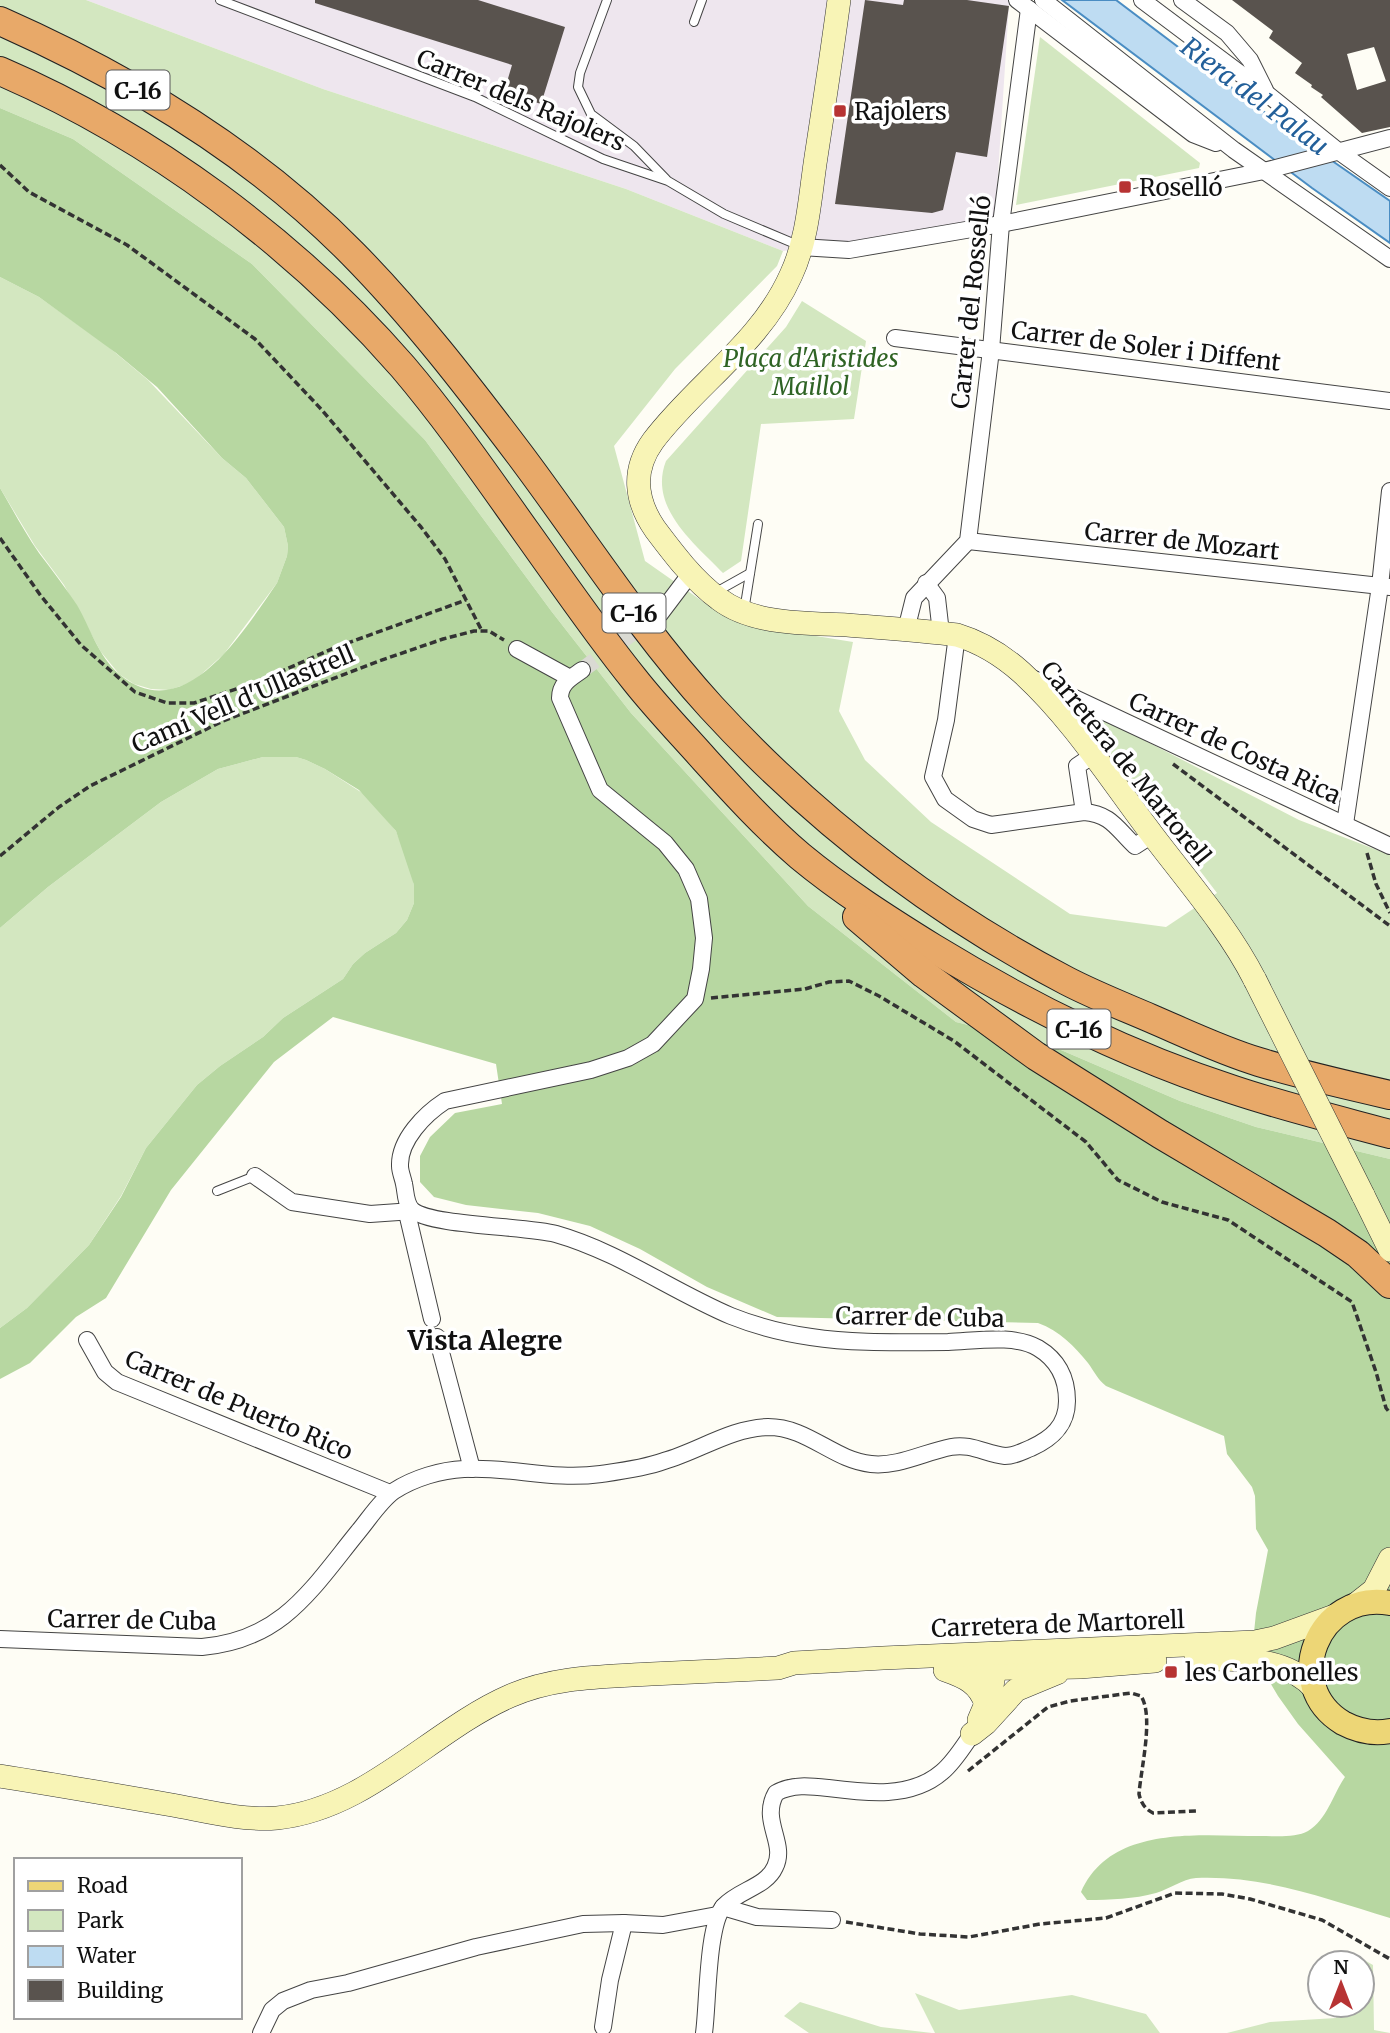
<svg xmlns="http://www.w3.org/2000/svg" width="1390" height="2033" viewBox="0 0 1390 2033" font-family="Merriweather,serif">
  <style>
    .industrial { fill: #eee6ee }
    .green { fill: #d3e7c0 }
    .forest { fill: #b7d7a1 }
    .water { fill: #bedcf2; stroke: #4a8dc3; stroke-width: 2 }
    .building { fill: #59534e; fill-rule: evenodd }
    .lines { fill: none; stroke-linecap: round; stroke-linejoin: round }
    .street-tunnel { stroke: #dadad3; stroke-width: 16; stroke-dasharray: 16 8; stroke-linecap: butt }
    .lane-casing { stroke: #444; stroke-width: 10 }
    .street-casing { stroke: #444; stroke-width: 18 }
    .secondary-casing { stroke: #333; stroke-width: 24 }
    .primary-casing { stroke: #222; stroke-width: 26 }
    .highway-casing { stroke: #222; stroke-width: 30 }
    .path { stroke: #333; stroke-width: 3.5; stroke-dasharray: 7 3.5; stroke-linecap: butt }
    .lane { stroke: #fff; stroke-width: 8 }
    .street { stroke: #fff; stroke-width: 16 }
    .secondary { stroke: #f8f4b6; stroke-width: 23 }
    .primary { stroke: #edd676; stroke-width: 24 }
    .highway { stroke: #e8a969; stroke-width: 28 }
    .secondary-bridge-casing { stroke: #333; stroke-width: 24; stroke-linecap: butt }
    .secondary-bridge { stroke: #f8f4b6; stroke-width: 23 }
    .poi-dot { fill: #b73333; stroke: #fff; stroke-width: 2.5 }
    .labels { text-anchor: middle; dominant-baseline: central; stroke-width: 7; stroke-linejoin: round; paint-order: stroke }
    .shield { fill: #fff; stroke: #585858; stroke-width: 2 }
    .shield-label { font-size: 23px; font-weight: bold; fill: #111 }
    .street-label { font-size: 24px; fill: #111; stroke: #fff }
    .poi-label { font-size: 24px; fill: #111; stroke: #fff; text-anchor: start }
    .park-label { font-size: 24px; font-style: italic; fill: #2f6425; stroke: #fff }
    .water-label { font-size: 26px; font-style: italic; fill: #23609a; stroke: #fff }
    .neighbourhood-label { font-size: 26px; font-weight: bold; fill: #111; stroke: #fff }
  </style>
  <rect width="100%" height="100%" fill="#fefdf5"/>
  <path class="industrial" d="M86,0H1017L1009,5L995,220L783,251L626,189L323,89Z"/>
  <g class="green">
    <path d="M0,0H86L323,89L626,189L783,251L777,266L675,369L614,446L645,561L722,615L755,626L853,642L839,711L865,760L931,822L1070,914L1166,927L1217,893L1072,703L1299,820L1390,855V1159L1256,1127L1180,1101L1047,1044L956,1022L808,906L631,713L552,612L425,440L252,264L73,139L0,108Z"/>
    <path d="M1040,37L1200,163L1199,168L1016,205Z"/>
    <path d="M0,277L39,297L105,344L148,380L222,458L246,478L284,527L288,546L287,556L277,583L224,654L196,679L187,684L169,690L151,689L134,684L119,674L101,652L64,585L35,546L0,488Z"/>
    <path d="M802,301L866,341L854,419L761,424L741,561L723,573C694,543 648,507 666,461L786,327Z"/>
    <path d="M263,757H296L306,760L325,769L367,796L396,831L410,867L414,885V903L407,920L396,933L365,953L353,964L343,979L283,1018L263,1037L220,1066L197,1085L146,1148L121,1196L89,1245L27,1308L0,1328V928L48,887L161,802L218,769Z"/>
    <path d="M1350,1952L1373,1965L1374,2030L1390,2033H1227L1270,2022L1336,2018L1339,2005H1362V1963H1348Z"/>
    <path d="M915,1993L959,2010L1072,1995L1146,2014L1160,2033H935Z"/>
    <path d="M800,2002L881,2027L932,2033H809L784,2016Z"/>
  </g>
  <path class="forest" d="M0,108L73,139L252,264L425,440L552,612L631,713L808,906L956,1022L1047,1044L1180,1101L1256,1127L1390,1159V1918C1327,1899 1264,1875 1196,1878C1182,1879 1170,1889 1156,1893C1134,1899 1110,1900 1087,1900L1081,1892C1111,1824 1200,1836 1260,1836C1275,1836 1296,1838 1308,1831C1327,1820 1333,1794 1345,1777L1298,1724L1278,1696L1252,1652L1256,1613L1268,1550L1256,1529L1255,1496L1252,1487L1227,1454L1224,1436L1106,1386C1098,1380 1094,1371 1088,1363C1074,1346 1060,1331 1038,1323L777,1317L707,1287L640,1249L590,1226L538,1213L466,1205L434,1197L420,1182V1156L430,1137L455,1113L502,1104L496,1064L333,1017L274,1062L171,1190L106,1298L76,1317L30,1363L0,1379V1328L27,1308L89,1245L121,1197L146,1148L197,1085L220,1066L263,1037L283,1018L343,979L353,964L365,953L396,933L407,920L414,903V885L396,831L359,790L325,769L306,760L296,757H263L218,769L161,802L48,887L0,928V488C13,510 25,533 39,553C52,570 65,587 77,605C90,627 98,656 119,674C185,730 245,629 277,583L287,556L288,546L284,527L246,478L222,458L157,387L116,353L39,297L0,277Z"/>
  <path class="water" d="M1062,0H1116L1292,133L1390,201V243L1312,188Z"/>
  <g class="building">
    <path d="M315,0H478L565,27L541,104L504,92L512,65L315,3Z"/>
    <path d="M865,0L903,5L904,0H967L1009,6L987,157L956,152L943,210L932,213L835,204Z"/>
    <path d="M1232,0H1390V127L1362,133L1321,97L1323,95L1311,87L1312,85L1295,73L1302,63L1269,38L1273,31ZM1374,47L1386,81L1357,90L1347,54Z"/>
  </g>
  <g class="lines">
    <path class="street-tunnel" d="M582,670L649,621"/>
    <g class="lane-casing">
      <g id="lane">
        <path d="M220,0L475,97L603,159L668,181L724,214L800,246"/>
        <path d="M607,0L580,73L578,87L591,114L634,146L666,179"/>
        <path d="M694,22L702,0"/>
        <path d="M716,592L750,573"/>
        <path d="M744,611L758,524"/>
        <path d="M217,1191L255,1176"/>
      </g>
    </g>
    <g class="street-casing">
      <g id="street">
        <path d="M1017,0L1193,134L1216,143"/>
        <path d="M1043,0L1234,150L1390,259"/>
        <path d="M1142,0L1266,93L1338,151L1390,188"/>
        <path d="M1182,0L1227,33L1250,60L1265,90"/>
        <path d="M801,247L849,250L1001,224L1264,171L1390,138"/>
        <path d="M895,338L1390,401"/>
        <path d="M968,541L1390,587"/>
        <path d="M926,583L937,598L941,633"/>
        <path d="M660,614L691,573"/>
        <path d="M906,630L914,598L968,541L991,350L1001,224L1029,9"/>
        <path d="M957,635L946,720L933,777L945,799L973,819L991,825L1084,812C1111,814 1117,829 1135,846L1152,835"/>
        <path d="M517,649L570,678"/>
        <path d="M1034,679L1390,846"/>
        <path d="M1084,812L1077,766L1092,756"/>
        <path d="M1345,824L1380,586L1390,491"/>
        <path d="M255,1176L292,1202L370,1214L413,1211"/>
        <path d="M407,1213L432,1319"/>
        <path d="M437,1337L472,1469"/>
        <path d="M87,1340L105,1372L117,1382L390,1493"/>
        <path d="M0,1639L202,1647C282,1640 311,1590 358,1532C369,1519 380,1501 394,1491C414,1478 441,1470 464,1469C510,1466 552,1481 601,1474C622,1471 645,1468 664,1461C699,1451 731,1428 768,1427C808,1427 833,1460 871,1464C898,1467 925,1452 951,1447C971,1443 986,1454 1005,1456C1015,1456 1021,1452 1031,1448C1051,1439 1067,1426 1067,1401C1067,1378 1058,1360 1038,1348C1014,1334 976,1341 948,1342C903,1342 856,1344 811,1337C783,1333 756,1326 731,1316C672,1291 619,1252 556,1234C526,1226 431,1226 412,1210C405,1203 406,1192 404,1184C403,1178 400,1172 400,1166C399,1140 425,1114 445,1101L591,1070L628,1058L653,1044L695,999L701,969L704,938L699,899L686,869L665,843L600,790L560,698C560,683 571,678 582,670"/>
        <path d="M723,1907L757,1917L832,1920"/>
        <path d="M603,2027L610,1980L624,1923"/>
        <path d="M261,2033L272,2010L283,2001L311,1990L348,1983L476,1947L583,1924L624,1923L663,1925L717,1915"/>
        <path d="M704,2033C708,2005 707,1924 724,1906C739,1890 766,1887 775,1867C787,1843 760,1821 776,1793C792,1784 810,1786 828,1788C866,1793 911,1799 942,1772C954,1762 963,1747 972,1734"/>
      </g>
    </g>
    <g class="secondary-casing">
      <g id="secondary">
        <path d="M839,0C832,52 824,105 816,157C810,196 808,239 791,275C761,343 696,384 653,441C632,470 635,500 655,529C673,553 694,581 719,599C753,625 806,623 847,625C883,628 920,630 957,635C980,642 1003,656 1021,672C1073,719 1112,782 1154,837C1189,883 1229,929 1255,980"/>
        <path d="M1363,1195L1390,1250"/>
        <path d="M1355,1605L1374,1590L1390,1559"/>
        <path d="M1196,1659C1237,1659 1286,1656 1315,1689"/>
        <path d="M969,1669L1080,1667L1155,1661"/>
        <path d="M945,1670C965,1677 979,1683 986,1704"/>
        <path d="M979,1720L991,1692L995,1668L1008,1659"/>
        <path d="M972,1734L986,1723L1016,1690L1057,1673"/>
        <path d="M0,1776C58,1785 115,1795 172,1805C206,1811 243,1821 277,1818C367,1809 432,1730 510,1696C555,1676 603,1677 651,1674C693,1672 735,1670 778,1668L794,1663L883,1658L1255,1642L1274,1638L1337,1615"/>
      </g>
    </g>
    <g class="primary-casing">
      <path id="primary" d="M1390,1603C1318,1590 1280,1685 1343,1723C1358,1731 1374,1734 1390,1731"/>
    </g>
    <g class="highway-casing">
      <g id="highway">
        <path d="M0,21C129,78 253,152 353,254C414,316 467,385 520,455C583,539 640,629 711,707C813,818 933,911 1067,981C1094,995 1122,1006 1150,1018C1185,1033 1222,1051 1259,1062C1302,1075 1346,1085 1390,1095"/>
        <path d="M0,71C151,136 295,243 403,367C448,420 487,477 527,533C562,582 596,632 634,679C656,707 681,733 705,760C735,793 766,827 800,856C841,890 888,920 933,948C1028,1006 1128,1056 1234,1090C1285,1107 1338,1120 1390,1134"/>
        <path d="M857,917L924,974L1036,1056L1160,1134L1327,1233L1358,1254L1390,1284"/>
      </g>
    </g>
    <g class="path">
      <path d="M0,165L29,192L127,245L255,339L321,409L421,527L445,559L482,631"/>
      <path d="M0,538L41,596L81,645L135,692L167,703H194L257,682L334,648L466,600"/>
      <path d="M1173,764L1390,926"/>
      <path d="M1367,853L1376,884L1390,913"/>
      <path d="M0,856L59,807L90,786L223,721L379,661L443,639L474,631H489L504,640"/>
      <path d="M711,998L805,989L829,982L849,981L879,996L954,1041L1086,1142L1118,1180L1162,1202L1228,1220L1352,1302L1376,1372L1386,1408L1390,1413"/>
      <path d="M968,1771L1048,1707L1070,1701L1131,1693L1141,1696C1154,1716 1141,1768 1139,1794C1141,1803 1145,1809 1153,1813L1196,1811"/>
      <path d="M846,1922L920,1934L969,1937L1040,1924L1106,1918L1175,1893L1222,1894L1250,1899L1322,1920L1390,1959"/>
    </g>
    <use href="#lane" class="lane"/>
    <use href="#street" class="street"/>
    <use href="#secondary" class="secondary"/>
    <use href="#primary" class="primary"/>
    <use href="#highway" class="highway"/>
    <g class="secondary-bridge-casing">
      <path id="secondary-bridge" d="M1255,980L1363,1195"/>
    </g>
    <use href="#secondary-bridge" class="secondary-bridge"/>
  </g>
  <g class="poi-dot">
    <rect x="833" y="104" width="14" height="14" rx="3.5"/>
    <rect x="1118" y="180" width="14" height="14" rx="3.5"/>
    <rect x="1164" y="1665" width="14" height="14" rx="3.5"/>
  </g>
  <g class="labels">
    <g class="shield">
      <rect x="106.5" y="70.5" width="63" height="39" rx="5"/>
      <rect x="602.5" y="593.5" width="63" height="39" rx="5"/>
      <rect x="1047.5" y="1009.5" width="63" height="39" rx="5"/>
    </g>
    <g class="shield-label">
      <text x="138" y="90">C-16</text>
      <text x="634" y="613">C-16</text>
      <text x="1079" y="1029">C-16</text>
    </g>
    <g class="street-label">
      <text transform="translate(521 100) rotate(23)">Carrer dels Rajolers</text>
      <text transform="translate(971 302) rotate(-84)">Carrer del Rosselló</text>
      <text transform="translate(1146 346) rotate(7)">Carrer de Soler i Diffent</text>
      <text transform="translate(1182 541) rotate(6)">Carrer de Mozart</text>
      <text transform="translate(243 699) rotate(-23)">Camí Vell d'Ullastrell</text>
      <text transform="translate(1235 748) rotate(25)">Carrer de Costa Rica</text>
      <text transform="translate(1126 763) rotate(51)">Carretera de Martorell</text>
      <text transform="translate(920 1317) rotate(1)">Carrer de Cuba</text>
      <text transform="translate(239 1405) rotate(23)">Carrer de Puerto Rico</text>
      <text transform="translate(132 1620) rotate(1)">Carrer de Cuba</text>
      <text transform="translate(1058 1624) rotate(-2)">Carretera de Martorell</text>
    </g>
    <g class="poi-label">
      <text x="854" y="111">Rajolers</text>
      <text x="1139" y="187">Roselló</text>
      <text x="1185" y="1672">les Carbonelles</text>
    </g>
    <g class="park-label">
      <text x="811" y="358">Plaça d'Aristides<tspan x="811" dy="28">Maillol</tspan></text>
    </g>
    <g class="water-label">
      <text transform="translate(1255 96) rotate(37)">Riera del Palau</text>
    </g>
    <g class="neighbourhood-label">
      <text x="485" y="1340">Vista Alegre</text>
    </g>
  </g>
  <rect x="14" y="1858" width="228" height="161" fill="#ffffff" stroke="#a0a0a0" stroke-width="2"/>
  <rect x="28" y="1881" width="35" height="10" fill="#edd676" stroke="#a0a0a0" stroke-width="2"/>
  <text x="77" y="1893" font-size="21" fill="#111111">Road</text>
  <rect x="28" y="1910" width="35" height="21" fill="#d3e7c0" stroke="#a0a0a0" stroke-width="2"/>
  <text x="77" y="1928" font-size="21" fill="#111111">Park</text>
  <rect x="28" y="1946" width="35" height="21" fill="#bedcf2" stroke="#a0a0a0" stroke-width="2"/>
  <text x="77" y="1963" font-size="21" fill="#111111">Water</text>
  <rect x="28" y="1980" width="35" height="21" fill="#59534e" stroke="#a0a0a0" stroke-width="2"/>
  <text x="77" y="1998" font-size="21" fill="#111111">Building</text>
  <g transform="translate(1341 1984)"><circle r="33" fill="#ffffff" stroke="#a0a0a0" stroke-width="2"/>
  <path d="M0-5L12 26L0 18L-12 26Z" fill="#b73333"/>
  <text y="-10" font-size="19" font-weight="bold" text-anchor="middle" fill="#111111">N</text>
  </g>
</svg>
